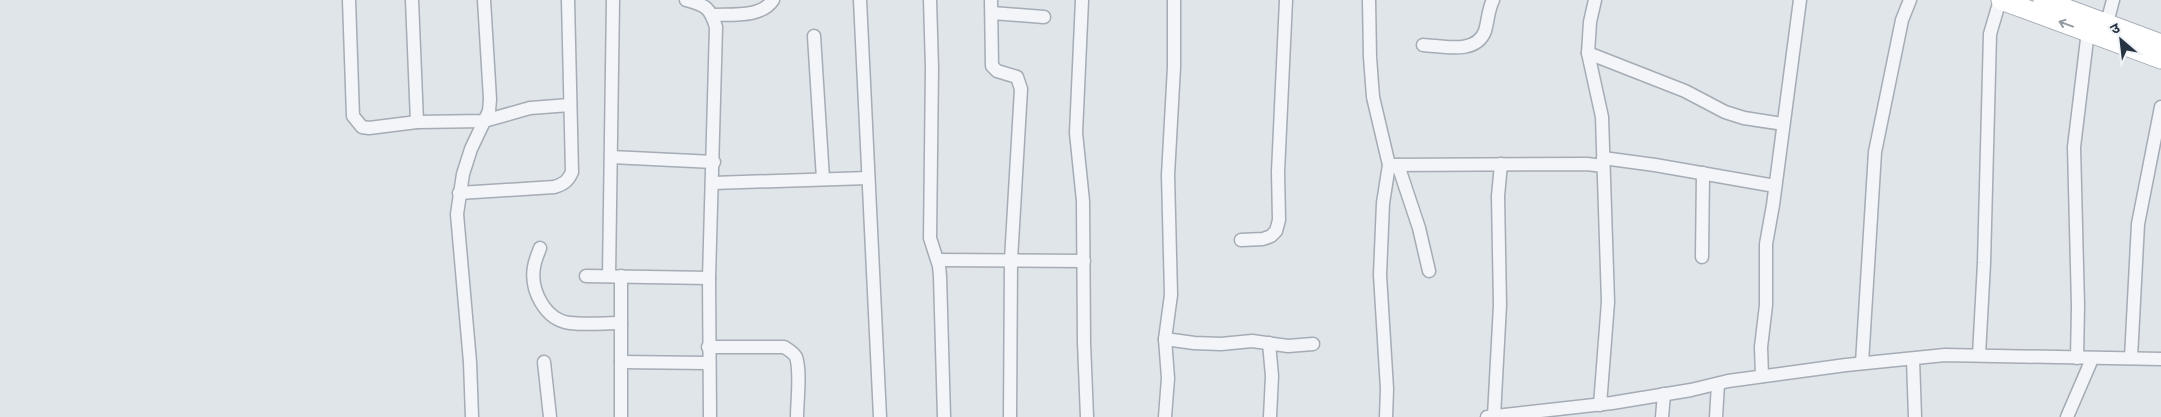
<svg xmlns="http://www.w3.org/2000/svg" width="2161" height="417" viewBox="0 0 2161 417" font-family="Raleway,'Noto Sans Devanagari',sans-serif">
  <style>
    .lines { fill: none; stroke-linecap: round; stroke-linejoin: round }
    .street-casing { stroke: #a5acb5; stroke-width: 15 }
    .secondary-casing { stroke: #a5acb5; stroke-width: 21 }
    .street { stroke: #f3f5f8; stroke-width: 12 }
    .secondary { stroke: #fff; stroke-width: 19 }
    .oneway { stroke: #939aa1 }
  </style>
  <rect width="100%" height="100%" fill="#e0e5ea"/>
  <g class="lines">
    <g class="street-casing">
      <g id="street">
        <path d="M349,0L353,116L362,127L369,128L417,122L484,121L530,108L570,105"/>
        <path d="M412,0L417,122"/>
        <path d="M686,0C705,5 710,7 716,27L709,278L710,417"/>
        <path d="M860,0L880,417"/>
        <path d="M930,0L932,68L930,238L939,266L940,276L944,417"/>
        <path d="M991,0L992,66L997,71L1017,77L1021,89L1011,260L1010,417"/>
        <path d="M1082,0L1076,133L1083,201L1084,343L1087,417"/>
        <path d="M1369,0L1370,57L1373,97L1389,165L1383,203L1380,275L1387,389L1386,417"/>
        <path d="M1595,0L1590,22L1588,53L1602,117L1608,302L1600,405"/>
        <path d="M992,13L1044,17"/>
        <path d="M713,15C732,14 761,18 773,0"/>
        <path d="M2107,23L2113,0"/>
        <path d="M814,36L823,179"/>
        <path d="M1423,45C1443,46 1476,55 1485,31C1488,21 1488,10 1493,0"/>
        <path d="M1588,53L1685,91L1725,112L1744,118L1783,124"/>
        <path d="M611,157L714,162"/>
        <path d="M1603,158L1655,165L1775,186"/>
        <path d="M1389,165L1587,164L1603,166"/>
        <path d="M1398,165L1419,228L1429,271"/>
        <path d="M713,183L868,178"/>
        <path d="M459,193L554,187C564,184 568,181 572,172L568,0"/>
        <path d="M1241,240L1263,239L1271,236L1276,231L1279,220L1278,172L1286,0"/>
        <path d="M540,248C538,254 535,260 534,267C530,290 545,320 570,323C587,325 605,323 621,323"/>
        <path d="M1702,257L1703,173"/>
        <path d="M938,260L1084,261"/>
        <path d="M586,276L709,278"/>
        <path d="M609,276L613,0"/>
        <path d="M1165,339L1194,343L1221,344L1252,341L1288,346L1313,344"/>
        <path d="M1269,343L1272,376L1270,417"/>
        <path d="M708,347H784C789,350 793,352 796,357C801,372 797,401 797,417"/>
        <path d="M1979,355L1984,263L1990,34L2000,0"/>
        <path d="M2077,358L2078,306L2074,147L2088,31"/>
        <path d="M2131,358L2138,224L2161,107"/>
        <path d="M1913,359L1915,417"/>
        <path d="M544,362L550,417"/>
        <path d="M621,362L708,363"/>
        <path d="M1862,363L1875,152L1902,20L1910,0"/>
        <path d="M1762,376L1761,347L1766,305V244L1773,205L1800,0"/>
        <path d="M1494,416L1500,305L1498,196L1501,164"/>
        <path d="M472,417L470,362L457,214L463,174L471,149L489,111L490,99L484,0"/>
        <path d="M621,417V276"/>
        <path d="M1165,417L1168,378L1165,339L1171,295L1168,175L1174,67V0"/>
        <path d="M1487,417L1612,403L1691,390L1728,381L1846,365L1945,355L2161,359"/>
        <path d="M1662,417L1664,394"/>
        <path d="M1716,417L1718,384"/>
        <path d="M2067,417L2092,359"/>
      </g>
    </g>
    <g class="secondary-casing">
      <g id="secondary">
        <path d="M2001,0L2161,59"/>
        <path d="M2043,0L2161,44"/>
      </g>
    </g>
    <use href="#street" class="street"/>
    <use href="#secondary" class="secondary"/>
  </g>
  <defs><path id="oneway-shaft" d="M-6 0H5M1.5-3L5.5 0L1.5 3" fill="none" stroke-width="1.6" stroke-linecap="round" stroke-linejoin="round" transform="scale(1.25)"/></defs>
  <use class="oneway" href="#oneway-shaft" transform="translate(2066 24) rotate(-160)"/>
  <g transform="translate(2121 40) rotate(332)" stroke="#f0f4f7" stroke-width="4" paint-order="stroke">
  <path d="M0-4L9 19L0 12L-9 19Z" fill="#273443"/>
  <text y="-8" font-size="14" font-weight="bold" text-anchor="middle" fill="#273443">उ</text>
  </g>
</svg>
